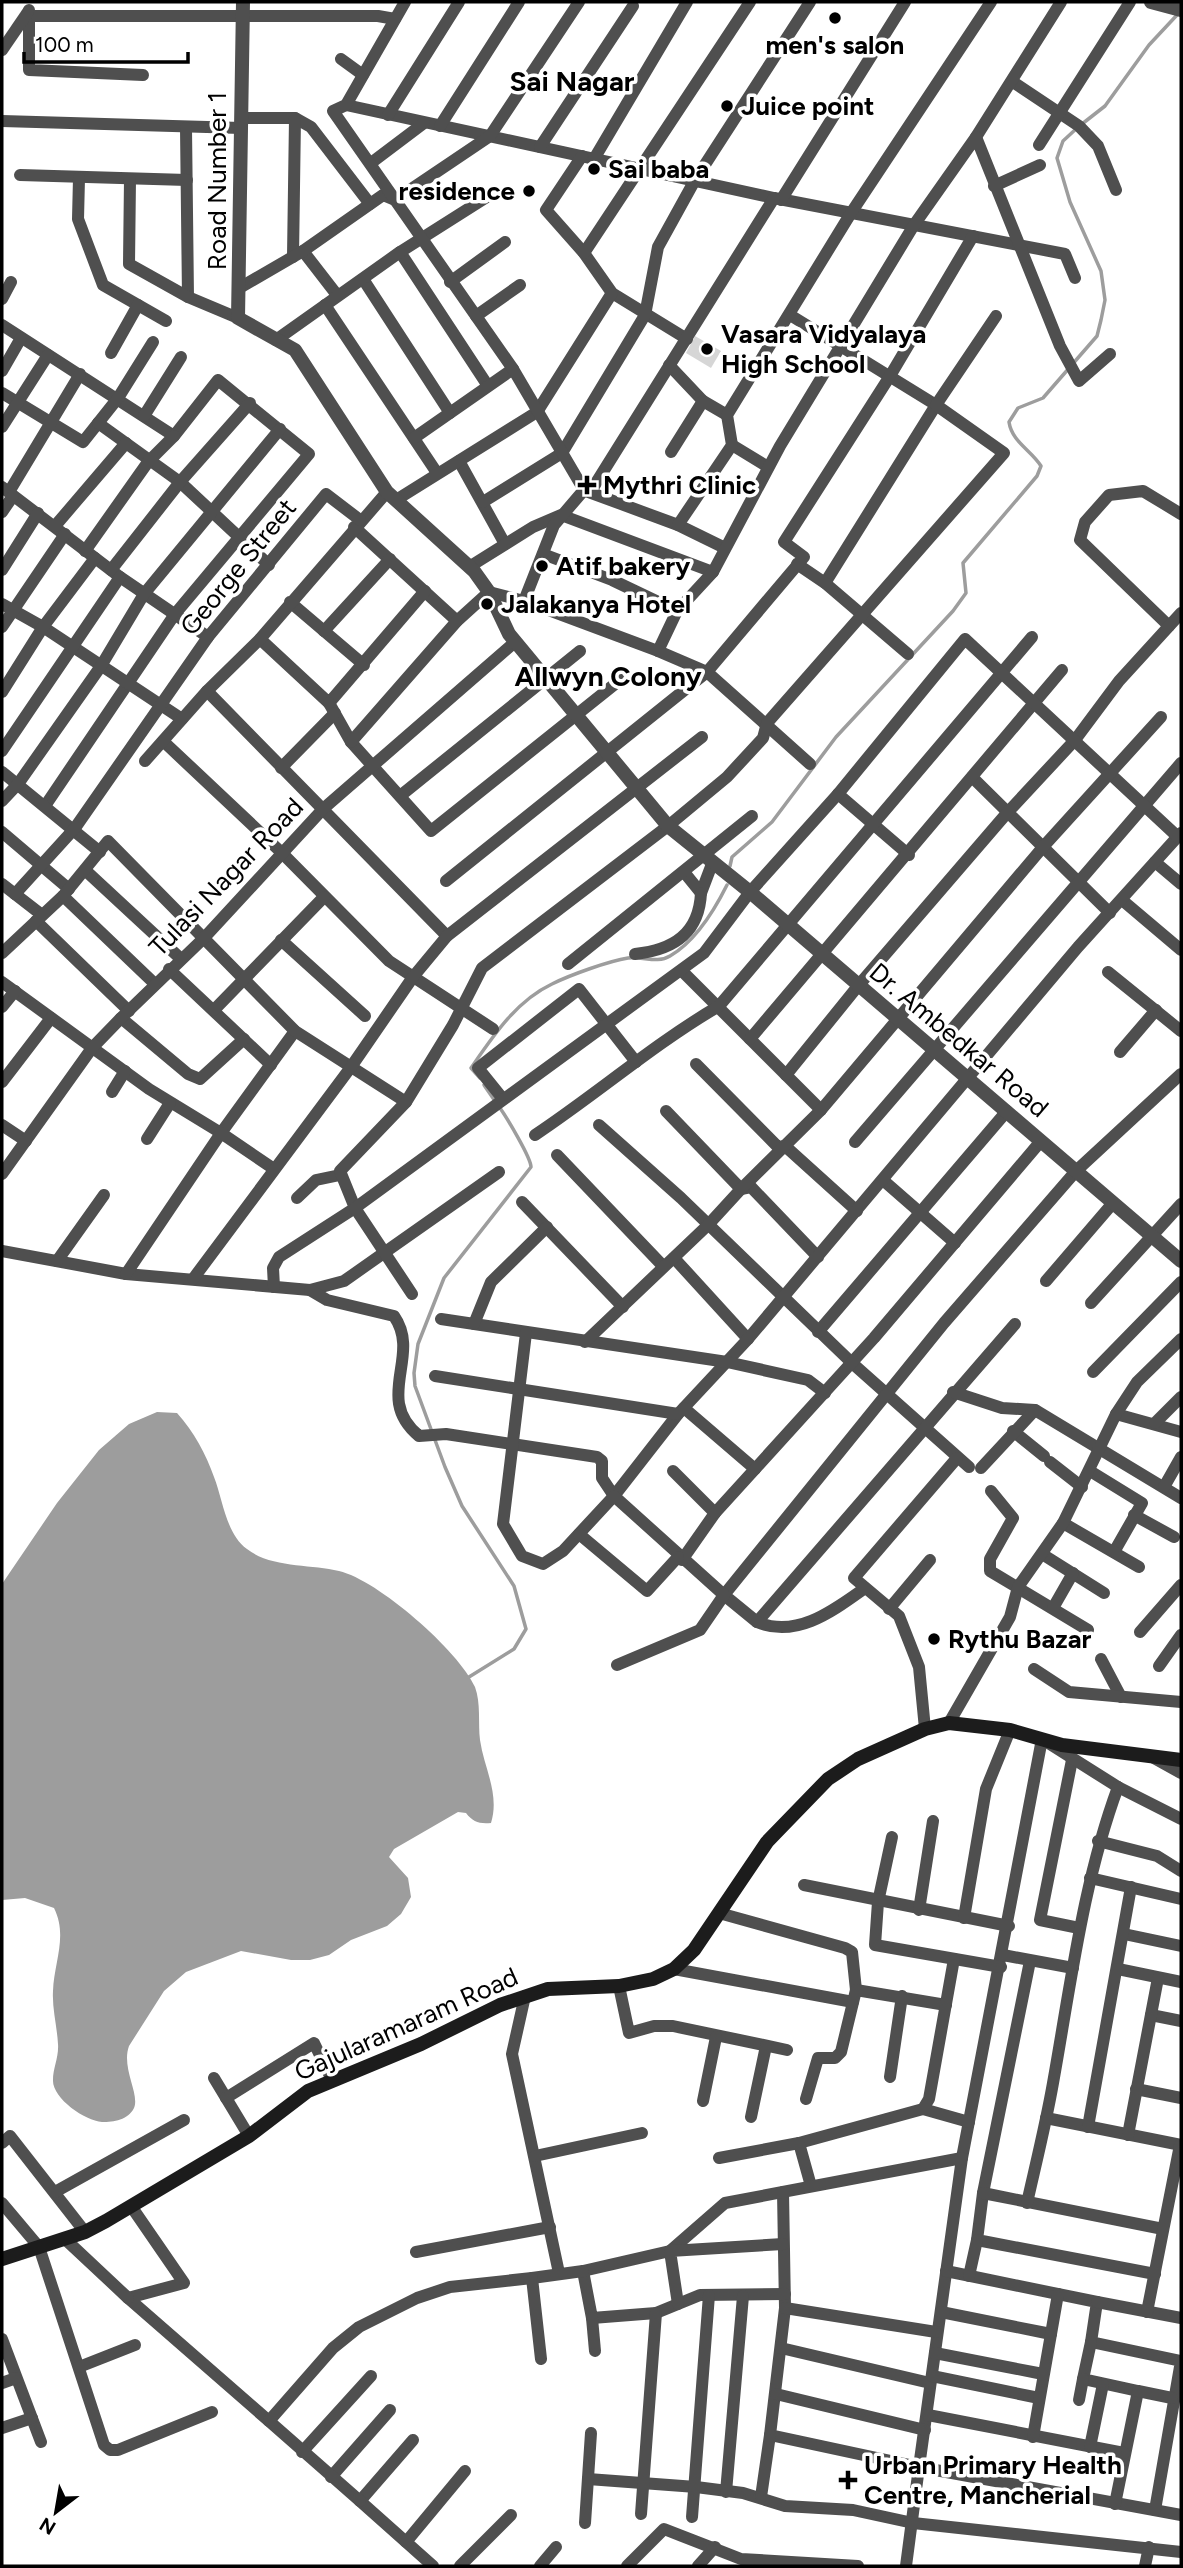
<svg xmlns="http://www.w3.org/2000/svg" width="1183" height="2568" viewBox="0 0 1183 2568" font-family="Figtree,sans-serif">
  <style>
    .green { fill: #d6d6d6 }
    .water { fill: #9d9d9d }
    .lines { fill: none; stroke-linecap: round; stroke-linejoin: round }
    .stream { stroke: #9d9d9d; stroke-width: 3.5 }
    .minor { stroke: #4f4f4f; stroke-width: 12 }
    .tertiary { stroke: #4f4f4f; stroke-width: 14 }
    .secondary { stroke: #1c1c1c; stroke-width: 14 }
    .poi-dot { fill: #000; stroke: #fff; stroke-width: 2.5 }
    .labels { text-anchor: middle; dominant-baseline: central; stroke-width: 7; stroke-linejoin: round; paint-order: stroke }
    .poi-label { font-size: 26px; font-weight: bold; fill: #000; stroke: #fff; text-anchor: start }
    .street-label { font-size: 26px; fill: #000; stroke: #fff }
    .neighbourhood-label { font-size: 28px; font-weight: bold; fill: #000; stroke: #fff }
  </style>
  <rect width="100%" height="100%" fill="#fff"/>
  <path class="green" d="M695,336L721,351L711,368L686,353Z"/>
  <path class="water" d="M157,1412L177,1413C194,1432 206,1454 214,1477C223,1500 226,1534 247,1549C271,1568 311,1564 339,1571C378,1580 459,1651 475,1687C481,1703 478,1724 480,1740C484,1768 500,1794 491,1823C479,1824 473,1822 466,1813L458,1812L394,1849L389,1857L408,1878L411,1897L401,1914L387,1926L351,1940L329,1955L310,1960H291L241,1951L186,1972L164,1991L129,2046C121,2068 140,2094 134,2108C128,2120 114,2122 102,2122C85,2121 52,2098 53,2080C53,2068 59,2057 58,2044C57,2026 52,2009 53,1991C54,1962 68,1936 54,1908L25,1898L2,1900V1584L57,1503L99,1450L129,1424Z"/>
  <g class="lines">
    <g class="stream">
      <path d="M1082,124L1105,106L1149,45L1177,15"/>
      <path d="M730,866L732,857L772,822L836,737L953,611L966,593L963,563L1037,476L1041,466C1031,450 1012,442 1009,422L1018,408L1043,398L1097,336L1101,320L1105,300L1101,271L1070,202L1057,158L1063,141L1076,129"/>
      <path d="M480,1078L471,1068C493,1036 516,1001 552,984C570,975 609,961 628,958C643,956 657,964 670,956C696,941 714,911 727,885"/>
      <path d="M484,1085L495,1101"/>
      <path d="M469,1677L514,1649L526,1629L514,1586L462,1506L445,1467L415,1386L414,1373L418,1344L444,1278L531,1167C531,1158 507,1118 500,1108"/>
    </g>
    <g class="minor">
      <path d="M29,10V70L143,75"/>
      <path d="M28,16H378L395,19"/>
      <path d="M2,50L28,12"/>
      <path d="M341,59L363,75"/>
      <path d="M1013,82L1079,126L1098,146L1116,190"/>
      <path d="M346,105L774,198L1065,254L1075,278"/>
      <path d="M388,115L459,2"/>
      <path d="M242,118H295L311,127L370,204"/>
      <path d="M2,121L241,128"/>
      <path d="M440,126L519,2"/>
      <path d="M186,128L188,297"/>
      <path d="M976,137L1061,2"/>
      <path d="M1039,145L1130,2"/>
      <path d="M540,147L633,6"/>
      <path d="M582,156L546,210L584,253L612,293L687,339"/>
      <path d="M594,159L687,2"/>
      <path d="M371,163L424,123"/>
      <path d="M20,175L187,180"/>
      <path d="M79,178L78,219L103,285L166,321"/>
      <path d="M130,179L129,264L188,297L238,318"/>
      <path d="M994,186L1040,165"/>
      <path d="M781,200L905,2"/>
      <path d="M303,251L337,295"/>
      <path d="M400,252L488,386"/>
      <path d="M584,253L750,2"/>
      <path d="M293,257L295,118"/>
      <path d="M363,279L450,413"/>
      <path d="M450,282L505,242"/>
      <path d="M241,287L303,251L383,195L395,200L490,136L579,2"/>
      <path d="M2,299L11,282"/>
      <path d="M325,305L437,473"/>
      <path d="M790,315L936,405L825,583"/>
      <path d="M476,316L520,285"/>
      <path d="M2,325L174,436L218,380L309,454L175,614L45,806"/>
      <path d="M276,340L400,252L490,195"/>
      <path d="M111,353L138,305"/>
      <path d="M669,365L703,401"/>
      <path d="M2,371L21,338"/>
      <path d="M2,393L83,442L118,398L153,342"/>
      <path d="M144,416L181,357"/>
      <path d="M98,423L180,482L269,565"/>
      <path d="M2,427L48,355"/>
      <path d="M414,438L513,369"/>
      <path d="M732,445L768,467"/>
      <path d="M671,452L703,401L727,415"/>
      <path d="M459,461L505,544"/>
      <path d="M2,487L120,577L208,637"/>
      <path d="M586,491L678,525L725,548"/>
      <path d="M591,491L774,198"/>
      <path d="M9,492L80,374"/>
      <path d="M396,500L537,412L612,293"/>
      <path d="M483,502L562,453L645,315L658,247L695,180L810,2"/>
      <path d="M2,512L13,496"/>
      <path d="M678,525L732,445L727,415L851,213L991,2"/>
      <path d="M55,526L126,443"/>
      <path d="M354,527L457,621"/>
      <path d="M85,551L148,462L174,436"/>
      <path d="M543,554L612,580L677,611L658,651L707,672L810,764"/>
      <path d="M797,564L825,583L908,654"/>
      <path d="M469,567L533,527L561,515L713,572"/>
      <path d="M2,570L38,513"/>
      <path d="M111,570L180,482L250,403"/>
      <path d="M524,601L658,651"/>
      <path d="M290,602L364,665"/>
      <path d="M2,604L43,627L182,719"/>
      <path d="M677,611L713,572L780,446L914,225L976,137L1060,346L1079,381L1110,354"/>
      <path d="M1169,626L1080,540L1085,522L1109,495L1143,491L1181,514"/>
      <path d="M2,627L65,534"/>
      <path d="M324,631L390,559"/>
      <path d="M260,639L329,703L425,591"/>
      <path d="M207,691L447,936"/>
      <path d="M2,692L43,627L95,558"/>
      <path d="M329,703L351,742L431,831L625,676"/>
      <path d="M163,741L282,853L389,961L493,1029"/>
      <path d="M351,742L457,621L489,592L524,601L554,525L584,490L513,369L333,111L346,105L405,2"/>
      <path d="M2,751L120,577"/>
      <path d="M145,761L207,691L260,639L387,492"/>
      <path d="M281,768L335,713"/>
      <path d="M2,772L100,852"/>
      <path d="M972,777L1110,913"/>
      <path d="M838,794L909,855"/>
      <path d="M400,796L580,651"/>
      <path d="M2,801L18,784L101,666L144,594L280,429"/>
      <path d="M2,832L69,889"/>
      <path d="M1155,862L1181,884"/>
      <path d="M85,870L181,959"/>
      <path d="M684,872L701,893L712,864"/>
      <path d="M446,881L707,672L804,557L784,542L890,376L973,236"/>
      <path d="M2,884L42,915"/>
      <path d="M15,894L75,828L208,637L326,494L360,520"/>
      <path d="M1122,900L1181,950"/>
      <path d="M36,921L129,1011"/>
      <path d="M281,940L365,1016"/>
      <path d="M2,953L63,896"/>
      <path d="M635,954C673,950 699,934 701,893"/>
      <path d="M568,964L752,816"/>
      <path d="M169,969L271,1065"/>
      <path d="M682,971L821,1110"/>
      <path d="M1108,972L1181,1031"/>
      <path d="M2,982L149,1089L221,1133L295,1031"/>
      <path d="M155,984L63,896L108,841L295,1031L406,1102"/>
      <path d="M2,1007L15,991"/>
      <path d="M214,1010L324,897"/>
      <path d="M121,1018L188,1074L200,1079L244,1039"/>
      <path d="M750,1039L1062,670"/>
      <path d="M1120,1052L1156,1010"/>
      <path d="M696,1064L778,1147L785,1146L857,1211"/>
      <path d="M786,1075L858,986L1007,813L1075,740L1119,681L1181,613"/>
      <path d="M2,1082L51,1018"/>
      <path d="M112,1092L125,1071"/>
      <path d="M503,1099L478,1068L579,989L636,1062"/>
      <path d="M666,1111L741,1189L751,1187L818,1257"/>
      <path d="M2,1125L26,1141"/>
      <path d="M599,1125L681,1198L852,1363L969,1467"/>
      <path d="M535,1135C598,1093 654,1044 719,1006L1032,637"/>
      <path d="M147,1139L170,1103"/>
      <path d="M855,1142L1181,763"/>
      <path d="M557,1155L663,1266"/>
      <path d="M2,1174L92,1048L121,1018L204,938L323,809L515,642"/>
      <path d="M884,1181L955,1243"/>
      <path d="M297,1198L316,1180L340,1175"/>
      <path d="M522,1202L623,1307"/>
      <path d="M2,1251L126,1274L310,1290L344,1281L499,1172"/>
      <path d="M674,1258L748,1339"/>
      <path d="M57,1261L104,1195"/>
      <path d="M126,1274L221,1133L274,1169"/>
      <path d="M193,1279L351,1067L413,977L447,936L702,737"/>
      <path d="M1046,1281L1113,1203"/>
      <path d="M274,1287L273,1268L279,1257L355,1208L340,1171L406,1102L453,1025L482,968L668,826L727,777L763,738L767,723L1004,453L936,405L996,316"/>
      <path d="M310,1290L327,1300L394,1316C422,1356 373,1398 419,1436L446,1434L597,1457L602,1461V1478L614,1496L678,1414L748,1339L1078,947L1181,833"/>
      <path d="M412,1294L355,1208L704,953L750,892L838,794L965,639L1178,837"/>
      <path d="M1091,1303L1181,1204"/>
      <path d="M441,1319L727,1362L808,1380L825,1393"/>
      <path d="M474,1324L491,1282L547,1227"/>
      <path d="M1015,1324L757,1622L724,1595L944,1323L1076,1171L1181,1074"/>
      <path d="M818,1332L1007,1111"/>
      <path d="M526,1333L503,1524L522,1556L543,1564L563,1551L614,1496L724,1595L700,1630L617,1665"/>
      <path d="M585,1342L708,1225L741,1189L821,1110L1043,847L1161,717"/>
      <path d="M1093,1372L1181,1282"/>
      <path d="M435,1376L678,1414"/>
      <path d="M953,1392L1002,1408L1035,1410L1181,1498"/>
      <path d="M684,1408L755,1469"/>
      <path d="M1116,1414L1181,1432"/>
      <path d="M1155,1423L1181,1397"/>
      <path d="M1013,1431L1044,1456"/>
      <path d="M1050,1462L1082,1487"/>
      <path d="M981,1468L1035,1410"/>
      <path d="M673,1471L715,1513L682,1560"/>
      <path d="M1090,1471L1142,1503L1114,1552"/>
      <path d="M1164,1487L1181,1457"/>
      <path d="M991,1491L1013,1518L990,1559V1571L1088,1630"/>
      <path d="M715,1513L874,1338L1041,1141"/>
      <path d="M1134,1515L1174,1537"/>
      <path d="M1063,1523L1139,1567"/>
      <path d="M579,1534L647,1591L678,1557"/>
      <path d="M1042,1554L1104,1593"/>
      <path d="M1053,1608L1073,1573"/>
      <path d="M889,1609L930,1560"/>
      <path d="M757,1622C797,1639 834,1610 865,1588"/>
      <path d="M1140,1632L1181,1585"/>
      <path d="M1101,1659L1121,1697"/>
      <path d="M1159,1666L1181,1635"/>
      <path d="M1034,1669L1069,1692L1181,1702"/>
      <path d="M949,1723L1010,1617L1018,1587L1063,1523L1116,1414L1137,1382L1181,1339"/>
      <path d="M925,1729L919,1667L899,1616L854,1578L957,1458"/>
      <path d="M1154,1758L1181,1773"/>
      <path d="M1072,1760L1040,1920L1079,1928"/>
      <path d="M1181,1819L1118,1787L1042,1739L962,2158L919,2467L1181,2515"/>
      <path d="M892,1837L878,1902L875,1945L1001,1967"/>
      <path d="M1098,1841L1157,1856L1181,1871"/>
      <path d="M1090,1878L1181,1899"/>
      <path d="M804,1885L1009,1926"/>
      <path d="M919,1910L933,1821"/>
      <path d="M719,1913L845,1948L852,1952L856,1990"/>
      <path d="M964,1918L986,1789L1010,1730"/>
      <path d="M1124,1934L1181,1946"/>
      <path d="M1003,1955L1073,1968"/>
      <path d="M1030,1961L983,2193L977,2240L1155,2274"/>
      <path d="M674,1969L853,2002"/>
      <path d="M1118,1969L1181,1982"/>
      <path d="M619,1986L629,2033L654,2026H673L787,2050"/>
      <path d="M525,1996L512,2054L559,2273"/>
      <path d="M1151,2015L1181,2021"/>
      <path d="M890,2077L902,1996"/>
      <path d="M214,2078L249,2136"/>
      <path d="M1136,2089L1181,2098"/>
      <path d="M226,2098L314,2043L332,2080"/>
      <path d="M806,2099L818,2058H835L841,2052L856,1990L946,2005"/>
      <path d="M703,2101L716,2037"/>
      <path d="M923,2109L969,2122"/>
      <path d="M751,2117L766,2046"/>
      <path d="M1046,2118L1181,2145"/>
      <path d="M1088,2127L1131,1887"/>
      <path d="M1128,2135L1158,1978"/>
      <path d="M2,2143L10,2136L85,2232"/>
      <path d="M799,2143L923,2109L929,2099L954,1959"/>
      <path d="M535,2156L642,2133"/>
      <path d="M719,2158L799,2143L811,2186"/>
      <path d="M55,2192L184,2120"/>
      <path d="M783,2192L785,2308L770,2435L919,2467L906,2566"/>
      <path d="M983,2193L1163,2229"/>
      <path d="M2,2203L39,2247L104,2445L110,2450H118L212,2412"/>
      <path d="M1027,2203C1036,2163 1046,2123 1053,2083C1071,1983 1083,1882 1118,1787"/>
      <path d="M131,2206L184,2283L128,2298L269,2421"/>
      <path d="M65,2239L128,2298"/>
      <path d="M416,2252L550,2227"/>
      <path d="M946,2271L1097,2302L1091,2342L1181,2361L1155,2510"/>
      <path d="M969,2276L977,2240"/>
      <path d="M785,2294L700,2295L656,2313L592,2318L583,2271L670,2251L725,2203L962,2158"/>
      <path d="M1097,2302L1181,2318"/>
      <path d="M678,2304L670,2251L783,2244"/>
      <path d="M785,2308L936,2332"/>
      <path d="M941,2312L1051,2334"/>
      <path d="M1147,2312L1180,2145"/>
      <path d="M592,2318L595,2351"/>
      <path d="M2,2339L41,2442"/>
      <path d="M1091,2342L1083,2379L1138,2391L1115,2504"/>
      <path d="M781,2348L930,2383"/>
      <path d="M935,2353L1043,2374"/>
      <path d="M541,2359L532,2278L583,2271"/>
      <path d="M79,2367L135,2345"/>
      <path d="M932,2376L1039,2398"/>
      <path d="M2,2383L16,2378"/>
      <path d="M1138,2391L1172,2398"/>
      <path d="M776,2394L925,2430"/>
      <path d="M1079,2400L1083,2379"/>
      <path d="M928,2415L1124,2453"/>
      <path d="M2,2428L32,2418"/>
      <path d="M1033,2437L1058,2294"/>
      <path d="M413,2440L360,2501L433,2566"/>
      <path d="M1090,2447L1103,2384"/>
      <path d="M302,2452L371,2376"/>
      <path d="M331,2477L390,2410"/>
      <path d="M588,2479L696,2487L743,2493L785,2506L853,2510L913,2523L1181,2552"/>
      <path d="M726,2492L743,2296"/>
      <path d="M761,2497L770,2435"/>
      <path d="M360,2501L269,2421L333,2348L359,2327L417,2298L450,2287L532,2278"/>
      <path d="M641,2514L656,2313"/>
      <path d="M692,2517L709,2295"/>
      <path d="M585,2523L591,2433"/>
      <path d="M406,2542L465,2471"/>
      <path d="M460,2566L511,2515"/>
      <path d="M540,2566L556,2547"/>
      <path d="M627,2566L664,2529L741,2559L858,2566"/>
      <path d="M698,2566L715,2547"/>
      <path d="M1145,2566L1149,2547"/>
    </g>
    <g class="tertiary">
      <path d="M243,2L238,318L295,350L387,492L474,571L489,592L509,634L668,826L750,892L1181,1261"/>
      <path d="M1151,2L1181,10"/>
    </g>
    <path class="secondary" d="M2,2259L85,2232L106,2221L249,2136L308,2091L421,2044L500,2005L548,1989L619,1986L653,1979L674,1969L694,1950L767,1842L828,1779L858,1759L925,1729L949,1723L1010,1730L1062,1745L1181,1760"/>
  </g>
  <g class="poi-dot">
    <circle cx="835" cy="18" r="7"/>
    <circle cx="727" cy="106" r="7"/>
    <circle cx="594" cy="169" r="7"/>
    <circle cx="529" cy="191" r="7"/>
    <circle cx="707" cy="349" r="7"/>
    <path d="M583.5 474.5h7v7h7v7h-7v7h-7v-7h-7v-7h7z"/>
    <circle cx="542" cy="566" r="7"/>
    <circle cx="487" cy="604" r="7"/>
    <circle cx="934" cy="1639" r="7"/>
    <path d="M844.5 2469.5h7v7h7v7h-7v7h-7v-7h-7v-7h7z"/>
  </g>
  <g class="labels">
    <g class="poi-label">
      <text x="835" y="45" text-anchor="middle">men's salon</text>
      <text x="741" y="106">Juice point</text>
      <text x="608" y="169">Sai baba</text>
      <text x="515" y="191" text-anchor="end">residence</text>
      <text x="721" y="334">Vasara Vidyalaya<tspan x="721" dy="30">High School</tspan></text>
      <text x="603" y="485">Mythri Clinic</text>
      <text x="556" y="566">Atif bakery</text>
      <text x="501" y="604">Jalakanya Hotel</text>
      <text x="948" y="1639">Rythu Bazar</text>
      <text x="864" y="2465">Urban Primary Health<tspan x="864" dy="30">Centre, Mancherial</tspan></text>
    </g>
    <g class="street-label">
      <text transform="translate(217 181) rotate(-90)">Road Number 1</text>
      <text transform="translate(238 567) rotate(-51)">George Street</text>
      <text transform="translate(226 877) rotate(-46)">Tulasi Nagar Road</text>
      <text transform="translate(959 1040) rotate(40)">Dr. Ambedkar Road</text>
      <text transform="translate(406 2024) rotate(-24)">Gajularamaram Road</text>
    </g>
    <g class="neighbourhood-label">
      <text x="572" y="81">Sai Nagar</text>
      <text x="608" y="676">Allwyn Colony</text>
    </g>
  </g>
  <rect width="1183" height="2568" fill="none" stroke="#000000" stroke-width="7"/>
  <g transform="translate(56 2512) rotate(211)" stroke="#ffffff" stroke-width="5" paint-order="stroke">
  <path d="M0-5L12 26L0 18L-12 26Z" fill="#000000"/>
  <text y="-10" font-size="19" font-weight="bold" text-anchor="middle" fill="#000000">N</text>
  </g>
  <path d="M24 52v10h164v-10" fill="none" stroke="#000000" stroke-width="3.5"/>
  <text x="35" y="52" font-size="21" fill="#000000" stroke="#ffffff" stroke-width="5" paint-order="stroke">100 m</text>
</svg>
